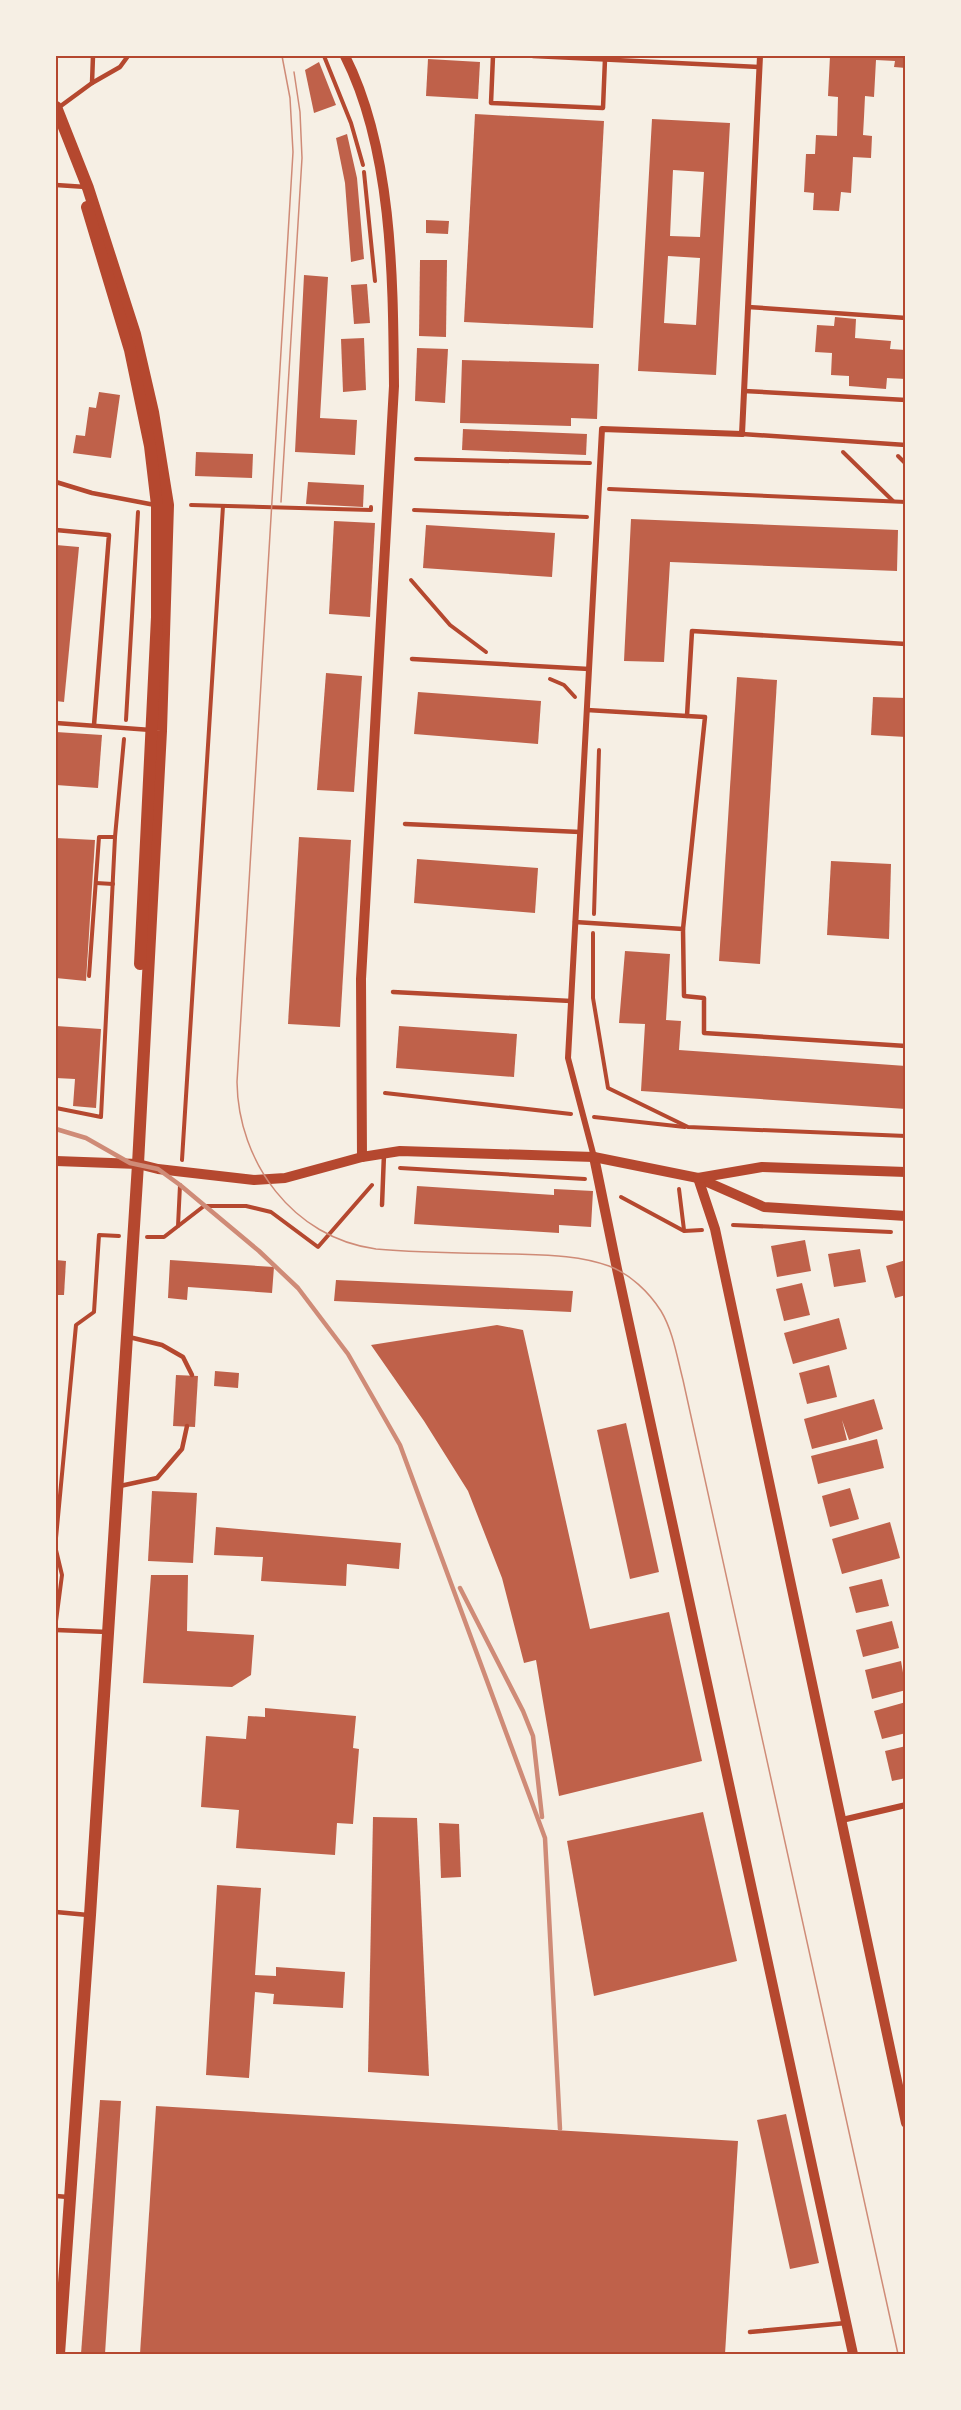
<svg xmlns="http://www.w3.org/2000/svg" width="961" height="2410" viewBox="0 0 961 2410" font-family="Roboto,sans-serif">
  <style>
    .building { fill: #bf614a; fill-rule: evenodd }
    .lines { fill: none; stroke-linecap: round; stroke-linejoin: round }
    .path { stroke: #b5482f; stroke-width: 4 }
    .service { stroke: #b5482f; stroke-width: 4.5 }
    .minor { stroke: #b5482f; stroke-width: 6 }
    .tertiary { stroke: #b5482f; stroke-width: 10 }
    .secondary { stroke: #b5482f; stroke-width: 12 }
    .tram { stroke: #cf8b77; stroke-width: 1.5 }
    .rail { stroke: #cf8b77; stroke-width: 4.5 }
    .neatline { fill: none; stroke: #b5482f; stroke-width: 2 }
  </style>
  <rect width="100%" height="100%" fill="#f6efe4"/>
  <g class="building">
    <path d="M830,56H906V68L894,67L895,61L876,60L874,97L865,96L864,117L863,135L872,136L871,158L853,157L851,193L841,192L839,211L813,210L814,193L804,192L806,154H815L816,135L837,136L838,97L828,96Z"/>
    <path d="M428,59L480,62L478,99L426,96Z"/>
    <path d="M319,62L336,105L314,113L305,70Z"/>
    <path d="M475,114L604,121L593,328L464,322Z"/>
    <path d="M652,119L730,123L716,375L638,371ZM673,170L704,172L700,237L670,236ZM668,256L700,258L696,325L664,323Z"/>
    <path d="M347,134L357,178L364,259L351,262L345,183L336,138Z"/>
    <path d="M426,220L449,221L448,234L426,233Z"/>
    <path d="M420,260H447L446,337L419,336Z"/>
    <path d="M304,275L328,277L320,418L357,420L355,455L295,452Z"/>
    <path d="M367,284L370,323L354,324L351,285Z"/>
    <path d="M835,317L856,319L855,338L891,341L890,349L906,350V379L887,378L886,389L849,386V376L831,375L832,353L815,352L817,325L834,326Z"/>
    <path d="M364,338L366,390L343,392L341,339Z"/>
    <path d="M417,348L448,349L445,403L415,401Z"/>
    <path d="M462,360L599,364L597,419L571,418V426L460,423Z"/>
    <path d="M99,392L120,395L111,458L73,453L76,435L85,436L89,407L96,408Z"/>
    <path d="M463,429L587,434L586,455L462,450Z"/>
    <path d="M196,452L253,454L252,478L195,476Z"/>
    <path d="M308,482L364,485L363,507L306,504Z"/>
    <path d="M631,519L898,530L897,571L670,562L664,662L624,661Z"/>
    <path d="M334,521L375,523L370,617L329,614Z"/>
    <path d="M426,525L555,533L552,577L423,568Z"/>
    <path d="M56,545L79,547L64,702L56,701Z"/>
    <path d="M326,673L362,676L354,792L317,790Z"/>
    <path d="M737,677L777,680L760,964L719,961Z"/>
    <path d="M418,692L541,701L538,744L414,734Z"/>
    <path d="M873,697L906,698V737L871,735Z"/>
    <path d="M56,732L102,735L98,788L56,785Z"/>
    <path d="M299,837L351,840L340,1027L288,1024Z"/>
    <path d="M56,838L95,840L86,981L56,978Z"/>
    <path d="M417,859L538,868L535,913L414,903Z"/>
    <path d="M831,861L891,864L889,939L827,935Z"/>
    <path d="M625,951L670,954L666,1020L681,1021L679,1050L906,1066V1109L641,1091L645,1024L619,1023Z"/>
    <path d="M56,1026L101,1029L96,1108L73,1106L75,1079L56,1078Z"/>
    <path d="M399,1026L517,1034L514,1077L396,1068Z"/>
    <path d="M417,1186L554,1195V1189L593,1191L591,1227L559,1225V1233L414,1224Z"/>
    <path d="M805,1240L811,1271L777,1277L771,1246Z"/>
    <path d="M860,1249L866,1282L834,1287L828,1254Z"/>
    <path d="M56,1260L66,1261L64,1295H56Z"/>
    <path d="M170,1260L274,1267L272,1293L188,1287L187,1300L168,1298Z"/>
    <path d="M906,1260V1295L895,1298L886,1266Z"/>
    <path d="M336,1280L573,1291L571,1312L334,1301Z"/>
    <path d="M802,1283L810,1315L784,1321L776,1289Z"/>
    <path d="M839,1318L847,1349L793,1364L784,1333Z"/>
    <path d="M497,1325L523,1330L590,1629L669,1612L702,1761L559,1796L536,1660L524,1663L502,1578L468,1491L424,1421L371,1345Z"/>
    <path d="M829,1365L837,1397L807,1404L799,1373Z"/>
    <path d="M215,1371L239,1373L238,1388L214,1386Z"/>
    <path d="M176,1375L198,1376L195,1427L173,1426Z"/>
    <path d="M874,1399L883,1429L849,1440L842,1420L847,1440L812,1449L804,1419Z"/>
    <path d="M626,1423L659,1572L630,1579L597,1430Z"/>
    <path d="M877,1439L884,1468L818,1484L811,1456Z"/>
    <path d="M850,1488L859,1519L830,1527L822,1496Z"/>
    <path d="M152,1491L197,1493L193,1563L148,1561Z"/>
    <path d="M890,1522L900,1558L842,1574L832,1539Z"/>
    <path d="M216,1527L401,1543L399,1569L347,1564L346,1586L261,1581L263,1557L214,1555Z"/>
    <path d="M151,1575H188L187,1631L254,1635L251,1675L232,1687L143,1683Z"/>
    <path d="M882,1579L889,1606L856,1613L849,1587Z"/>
    <path d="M892,1621L899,1648L863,1657L856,1630Z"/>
    <path d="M901,1661L906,1690L872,1699L865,1670Z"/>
    <path d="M906,1702V1733L882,1739L874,1711Z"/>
    <path d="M265,1708L356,1716L353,1748L359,1749L353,1824L337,1823L335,1855L236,1848L239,1810L201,1807L206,1736L246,1739L248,1716L265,1717Z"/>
    <path d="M906,1746V1778L892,1781L885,1751Z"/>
    <path d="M703,1812L737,1961L594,1996L567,1841Z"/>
    <path d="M373,1817L417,1818L429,2076L368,2072Z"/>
    <path d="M439,1823L459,1824L461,1877L441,1878Z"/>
    <path d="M217,1885L261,1888L255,1975L276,1976V1967L345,1972L343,2008L273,2004L274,1994L255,1992L249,2078L206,2075Z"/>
    <path d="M100,2100L121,2101L105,2354H81Z"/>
    <path d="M156,2106L738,2141L725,2354H140Z"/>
    <path d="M786,2114L819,2263L790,2269L757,2120Z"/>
  </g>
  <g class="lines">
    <g class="path">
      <path d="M324,56L351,123L363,165"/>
      <path d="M364,172L375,281"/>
      <path d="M843,452L893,501"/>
      <path d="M898,456L906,464"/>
      <path d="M416,459L590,463"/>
      <path d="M609,489L906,502"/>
      <path d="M191,505L371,510V507"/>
      <path d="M414,510L587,517"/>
      <path d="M411,580L450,625L486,652"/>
      <path d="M550,679L564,685L575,697"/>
      <path d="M126,720L138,512"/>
      <path d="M96,883L113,884"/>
      <path d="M594,914L599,750"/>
      <path d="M593,933V998L608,1088L688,1127L906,1136"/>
      <path d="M89,976L99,837H115"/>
      <path d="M385,1093L571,1114"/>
      <path d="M56,1108L101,1117L115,837L124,739"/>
      <path d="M594,1117L685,1127"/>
      <path d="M182,1160L223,506"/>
      <path d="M400,1168L585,1179"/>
      <path d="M679,1189L684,1230"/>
      <path d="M621,1197L684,1231L702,1230"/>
      <path d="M733,1225L891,1232"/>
      <path d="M178,1226L180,1185"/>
      <path d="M147,1237H164L204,1206H246L271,1212L318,1247L372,1185"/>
      <path d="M56,1538L76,1325L94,1312L99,1235L119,1236"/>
      <path d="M56,1550L62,1575L56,1621"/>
    </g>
    <g class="service">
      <path d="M493,56L491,103L603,108L605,59"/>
      <path d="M533,56L759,67"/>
      <path d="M92,83L120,67L128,56"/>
      <path d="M58,108L92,83L93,56"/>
      <path d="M56,185L86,187"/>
      <path d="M748,307L906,318"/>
      <path d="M744,391L906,400"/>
      <path d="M742,434L906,445"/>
      <path d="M56,482L92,493L155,505"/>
      <path d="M56,530L109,535L94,725"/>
      <path d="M412,659L589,669"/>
      <path d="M587,710L687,716L692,631L906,644"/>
      <path d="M56,723L151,730"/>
      <path d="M405,824L580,832"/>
      <path d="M575,922L683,929L684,996L704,998V1033L906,1046"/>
      <path d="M683,929L705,717L687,716"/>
      <path d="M393,992L571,1001"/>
      <path d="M382,1205L384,1154"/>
      <path d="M129,1337L162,1345L183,1357L192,1375"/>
      <path d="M120,1486L157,1478L182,1449L187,1426"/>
      <path d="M56,1630L108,1632"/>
      <path d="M56,1912L88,1915"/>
      <path d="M56,2196L68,2197"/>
      <path d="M750,2332L846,2323"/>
    </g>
    <g class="minor">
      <path d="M594,1157L568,1058L602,429L742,434L760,56"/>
      <path d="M842,1820L906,1805"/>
    </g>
    <g class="tertiary">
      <path d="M345,56C393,151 393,280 394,386L361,979L362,1157"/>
      <path d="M594,1157L617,1269L853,2354"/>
      <path d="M56,1161L138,1164L158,1169L254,1180L285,1178L362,1157L400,1151L594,1157L698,1178L764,1207L906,1216"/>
      <path d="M698,1178L715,1229L906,2123"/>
      <path d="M698,1178L762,1167L906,1172"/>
    </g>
    <g class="secondary">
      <path d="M56,107L88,188L135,334L153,412L168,505L161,731L138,1164L90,1915L59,2354"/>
      <path d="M87,207L130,350L150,446L157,505V617L140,964"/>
    </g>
    <g class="tram">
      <path d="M282,56L290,98L293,152L237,1082C238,1162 293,1238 376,1249C422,1253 468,1253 514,1254C546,1255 579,1255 609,1266C630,1274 649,1292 661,1311C673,1331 677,1357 683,1380L898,2354"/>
      <path d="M281,502L302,158L300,112L294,72"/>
    </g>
    <g class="rail">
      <path d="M56,1129L86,1138L130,1163L158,1169L180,1185L259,1251L298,1288L348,1354L400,1445L545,1838L560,2129"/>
      <path d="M460,1588L523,1711L533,1736L542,1817"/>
    </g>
  </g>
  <rect width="961" height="2410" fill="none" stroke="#f6efe4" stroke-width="114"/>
  <rect x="57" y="57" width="847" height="2296" class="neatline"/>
</svg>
